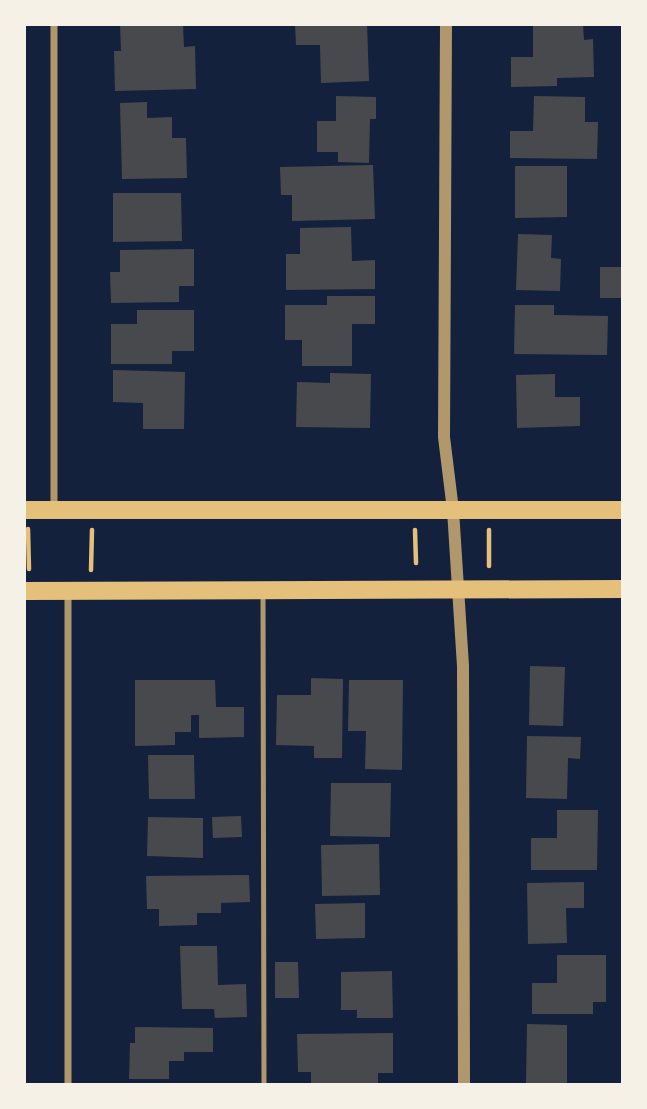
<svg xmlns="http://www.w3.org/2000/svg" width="647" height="1109" viewBox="0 0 647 1109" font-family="'DejaVu Sans',sans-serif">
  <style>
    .building { fill: #48494c }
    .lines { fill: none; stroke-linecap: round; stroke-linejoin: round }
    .path { stroke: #e5c07b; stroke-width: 4.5 }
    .service { stroke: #b1986c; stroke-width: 5 }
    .minor { stroke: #b1986c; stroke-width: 7 }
    .tertiary { stroke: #b1986c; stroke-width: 12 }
    .primary { stroke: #e5c07b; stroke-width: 18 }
  </style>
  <rect width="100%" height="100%" fill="#14213d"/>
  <g class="building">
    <path d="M120,24H183L184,47L195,46L196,89L115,91L114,51H121Z"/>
    <path d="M295,24H367L369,81L321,83L320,45H296Z"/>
    <path d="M533,24H583L584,40L593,39L594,77L557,78V86L511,87V57H533Z"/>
    <path d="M336,96L376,97V119H370L369,163L338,162V152H317V121H336Z"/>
    <path d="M534,96L585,97V122H598L597,159L510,158V131H533Z"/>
    <path d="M147,102V118L172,117V138H186L187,178L122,179L120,103Z"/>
    <path d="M373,165L375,219L292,221V195H281L280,167Z"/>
    <path d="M515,166H567V217L515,218Z"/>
    <path d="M113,193H181L182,241L113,242Z"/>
    <path d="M351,227L352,261L375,260V289L286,290V254H300V228Z"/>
    <path d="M518,234L552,235L551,258L561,259L560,291L516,290Z"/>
    <path d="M194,249V286H179V302L111,303L110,272H120V250Z"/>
    <rect x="600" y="267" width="22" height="31"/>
    <path d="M327,296H375V324H352V366H302V340H285V305H327Z"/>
    <path d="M515,305H554V315L608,316L607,355L514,354Z"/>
    <path d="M137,310H194V351H172V364H111V324H137Z"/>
    <path d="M113,370L185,372L184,429H143V403L113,402Z"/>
    <path d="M330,373L371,374L370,428L296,427L297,382L330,383Z"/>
    <path d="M555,374V397H580V426L517,428L516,375Z"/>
    <path d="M530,666L565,667L563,726L529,725Z"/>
    <path d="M311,678L343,679L342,758H314V746L276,745L277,695H311Z"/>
    <path d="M135,680H215L216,707H244V737L199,738V715H191V732H175V745L135,746Z"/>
    <path d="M349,680H403L402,770L365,769L366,731H348Z"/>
    <path d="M527,736L581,737L580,759L568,758L567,799L526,798Z"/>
    <path d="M148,755H194L195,799H149Z"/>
    <path d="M331,783H391L390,837L330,836Z"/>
    <path d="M557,810H598L597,870H531V838H557Z"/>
    <path d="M241,816L242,837L213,838L212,817Z"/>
    <path d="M148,817L203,818V858L147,856Z"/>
    <path d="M379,844L380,895L322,896L321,845Z"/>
    <path d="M249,875L250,902L221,903V913H197V925L159,926V909H147L146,876Z"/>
    <path d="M584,882V908H566L567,943L528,944L527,883Z"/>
    <path d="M365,903V938L316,939L315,904Z"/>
    <path d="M180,946H217L218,985L246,984L247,1017L215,1018L214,1009H182Z"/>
    <path d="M557,955H606V1002H593V1014H532V983H557Z"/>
    <path d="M275,962H298L299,998H275Z"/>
    <path d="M392,971L393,1018H357V1010H341V972Z"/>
    <path d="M527,1024L567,1025V1084H526Z"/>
    <path d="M135,1027L213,1028V1052H184V1061H169V1079H129L130,1043H135Z"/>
    <path d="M393,1033V1073H378V1084H311V1072H298L297,1034Z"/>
  </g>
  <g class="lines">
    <g class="path">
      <path d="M28,529L29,569"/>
      <path d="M415,530L416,563"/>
      <path d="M489,530V566"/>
      <path d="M91,570L92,530"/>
    </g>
    <path class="service" d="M263,594L264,1084"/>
    <g class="minor">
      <path d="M54,510V24"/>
      <path d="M68,592V1084"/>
    </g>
    <path class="tertiary" d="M446,24L444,437L453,510L463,666L464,1084"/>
    <g class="primary">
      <path d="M24,510H622"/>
      <path d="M24,591L622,589"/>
    </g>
  </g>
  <rect width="647" height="1109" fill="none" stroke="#f6f1e7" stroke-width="52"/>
</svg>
